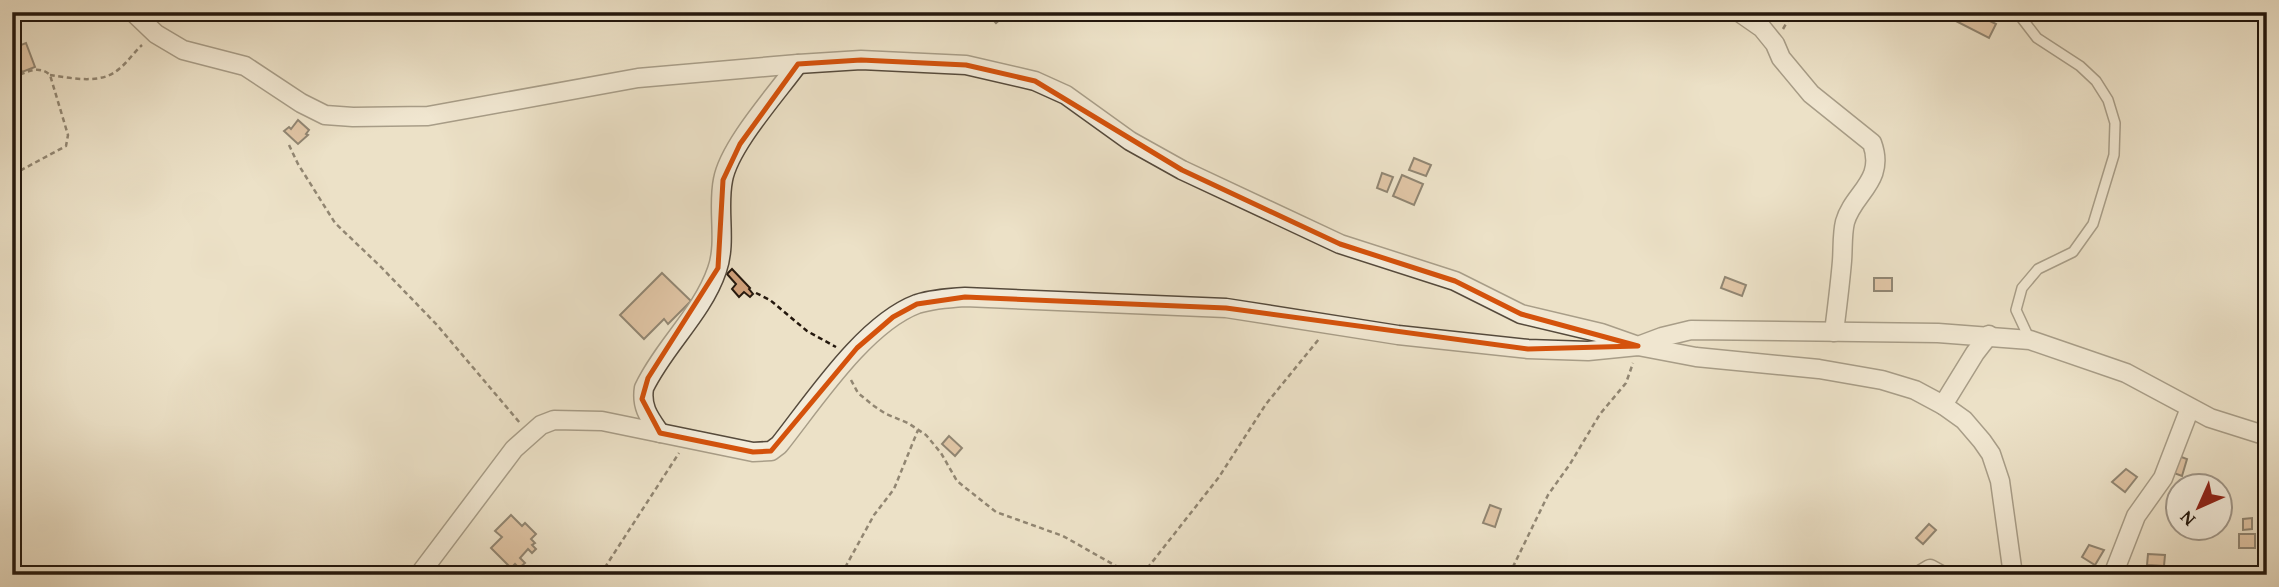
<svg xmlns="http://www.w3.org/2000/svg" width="2279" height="587" viewBox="0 0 2279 587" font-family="'Gentium Book Plus',serif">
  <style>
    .building { fill: #d1a27c; stroke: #23170d; stroke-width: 2 }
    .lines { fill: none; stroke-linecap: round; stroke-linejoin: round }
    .service-casing { stroke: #554a3c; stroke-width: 12 }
    .minor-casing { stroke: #554a3c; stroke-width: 21 }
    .path { stroke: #23170d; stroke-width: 2.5; stroke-dasharray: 5 3.5; stroke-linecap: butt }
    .service { stroke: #f3ecdb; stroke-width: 9 }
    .minor { stroke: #f3ecdb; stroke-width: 18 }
    .marked { fill: none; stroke: #d4520c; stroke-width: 5; stroke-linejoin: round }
  </style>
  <rect width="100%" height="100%" fill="#ece1c7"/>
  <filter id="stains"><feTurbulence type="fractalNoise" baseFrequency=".00286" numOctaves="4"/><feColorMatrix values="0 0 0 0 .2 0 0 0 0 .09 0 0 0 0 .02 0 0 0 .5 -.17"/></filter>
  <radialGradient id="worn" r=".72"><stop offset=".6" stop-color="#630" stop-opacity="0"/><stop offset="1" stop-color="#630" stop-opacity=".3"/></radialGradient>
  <g class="building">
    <path d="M999,12L1003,17L996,23L987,13Z"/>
    <path d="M1953,12H1972L1996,24L1989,38L1950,18Z"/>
    <path d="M26,43L35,67L22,72L13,48Z"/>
    <path d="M298,120L309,130L306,134L308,135L298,144L284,131L289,127L291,129Z"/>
    <path d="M1414,158L1431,165L1426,176L1409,170Z"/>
    <path d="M1382,173L1393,177L1387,192L1377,188Z"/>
    <path d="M1402,175L1423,184L1414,205L1393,196Z"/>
    <path d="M732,269L750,288L749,289L753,294L750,297L744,292L739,297L732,289L736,284L727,274Z"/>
    <path d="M662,273L691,301L668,324L664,319L644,339L620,315Z"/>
    <path d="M1725,277L1746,285L1742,296L1721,288Z"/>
    <rect x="1874" y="278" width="18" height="13"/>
    <path d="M949,436L962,448L955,456L942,444Z"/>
    <path d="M2176,455L2187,459L2182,476L2171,472Z"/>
    <path d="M2126,469L2137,477L2125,492L2112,482Z"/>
    <path d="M1490,505L1501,509L1495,527L1483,523Z"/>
    <path d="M511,515L522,526L525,523L536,534L531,539L535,543L532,545L536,549L532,553L528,549L520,558L525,563L519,568L515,564L511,568L491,548L502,537L495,531Z"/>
    <path d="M2252,518V529L2243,530V519Z"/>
    <path d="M1929,524L1936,530L1923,544L1916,538Z"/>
    <rect x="2239" y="534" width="16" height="14"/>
    <path d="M2089,545L2104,550L2095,565L2082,557Z"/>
    <path d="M2148,554L2165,555L2164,566L2147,565Z"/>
  </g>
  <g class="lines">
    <g class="service-casing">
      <path id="service" d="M2017,12L2037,38L2080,66L2096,81L2108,100L2115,123L2114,155L2093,224L2073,252L2038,269L2022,288L2016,310L2030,340"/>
    </g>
    <g class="minor-casing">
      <g id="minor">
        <path d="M133,12L156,34L183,50L245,66L301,103L325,115L353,117L428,116L638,78L798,64L861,60L966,65L1035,81L1066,95L1130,141L1182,170L1340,244L1455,281L1521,314L1601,333L1638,346L1662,337L1691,330L1938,333L2030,340L2126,373L2210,418L2267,436"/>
        <path d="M1739,12L1762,28L1775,44L1781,58L1811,94L1872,143C1886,181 1853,193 1845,222C1842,234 1843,249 1842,261C1840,285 1837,308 1834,332"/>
        <path d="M1943,405L1975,353L1989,335"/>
        <path d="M660,433C649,417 641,407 644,388C664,346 702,314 717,270C727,242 717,209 723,180C729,146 777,93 798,64"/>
        <path d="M419,575L514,449L541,425L554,420L602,421L753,452L771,451L779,445C814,401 864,324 917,304C933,299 949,298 965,297L1226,308L1398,335L1528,349L1588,351L1638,346L1696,357L1819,369L1882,380L1915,390L1943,405L1964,420L1982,441L1991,454L2000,481L2013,575"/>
        <path d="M1920,575L1930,569L1941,575"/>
        <path d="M2113,575L2136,516L2163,478L2190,408"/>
      </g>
    </g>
    <g class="path">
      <path d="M1783,29L1793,12"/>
      <path d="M50,75C72,78 101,85 119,69C128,62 134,52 142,45"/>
      <path d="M12,78C25,73 38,64 50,75L68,135L66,146L12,175"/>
      <path d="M289,145L298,164L335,223L381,267L437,325L520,423"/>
      <path d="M756,293L770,300L807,331L836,347"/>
      <path d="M851,380L858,393L874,406L886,414L908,423L926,435L941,453L957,481L996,512L1063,536L1132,575"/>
      <path d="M600,575L679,453"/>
      <path d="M841,575L874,515L894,489L918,430"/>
      <path d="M1142,575L1219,477L1266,404L1319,339"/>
      <path d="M1509,575L1548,495L1570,464L1600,414L1626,383L1633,363"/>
    </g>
    <use href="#service" class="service"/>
    <use href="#minor" class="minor"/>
  </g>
  <path d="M0 0H2279V587H0ZM861,60L966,65L1035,81L1182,170L1340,244L1455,281L1521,314L1638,346L1528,349L1226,308L965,297L917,304L893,317L857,348L771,451L753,452L660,433L642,399L648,378L718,268L723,180L740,144L798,64Z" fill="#ece1c7" fill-opacity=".55" fill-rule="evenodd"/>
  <path class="marked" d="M861,60L966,65L1035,81L1182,170L1340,244L1455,281L1521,314L1638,346L1528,349L1226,308L965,297L917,304L893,317L857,348L771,451L753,452L660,433L642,399L648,378L718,268L723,180L740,144L798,64Z"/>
  <rect width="2279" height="587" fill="none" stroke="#ece1c7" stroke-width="42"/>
  <rect x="14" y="14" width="2251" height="559" fill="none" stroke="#23170d" stroke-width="3.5"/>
  <rect x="21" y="21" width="2237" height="545" fill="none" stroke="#23170d" stroke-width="2"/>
  <g transform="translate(2199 507) rotate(225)"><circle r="33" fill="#f3ecdb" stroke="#a09789" stroke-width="2"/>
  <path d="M0-5L12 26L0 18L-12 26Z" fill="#8f2418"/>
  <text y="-10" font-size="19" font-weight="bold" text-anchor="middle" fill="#23170d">N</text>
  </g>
  <rect width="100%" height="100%" filter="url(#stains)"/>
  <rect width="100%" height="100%" fill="url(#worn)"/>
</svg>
